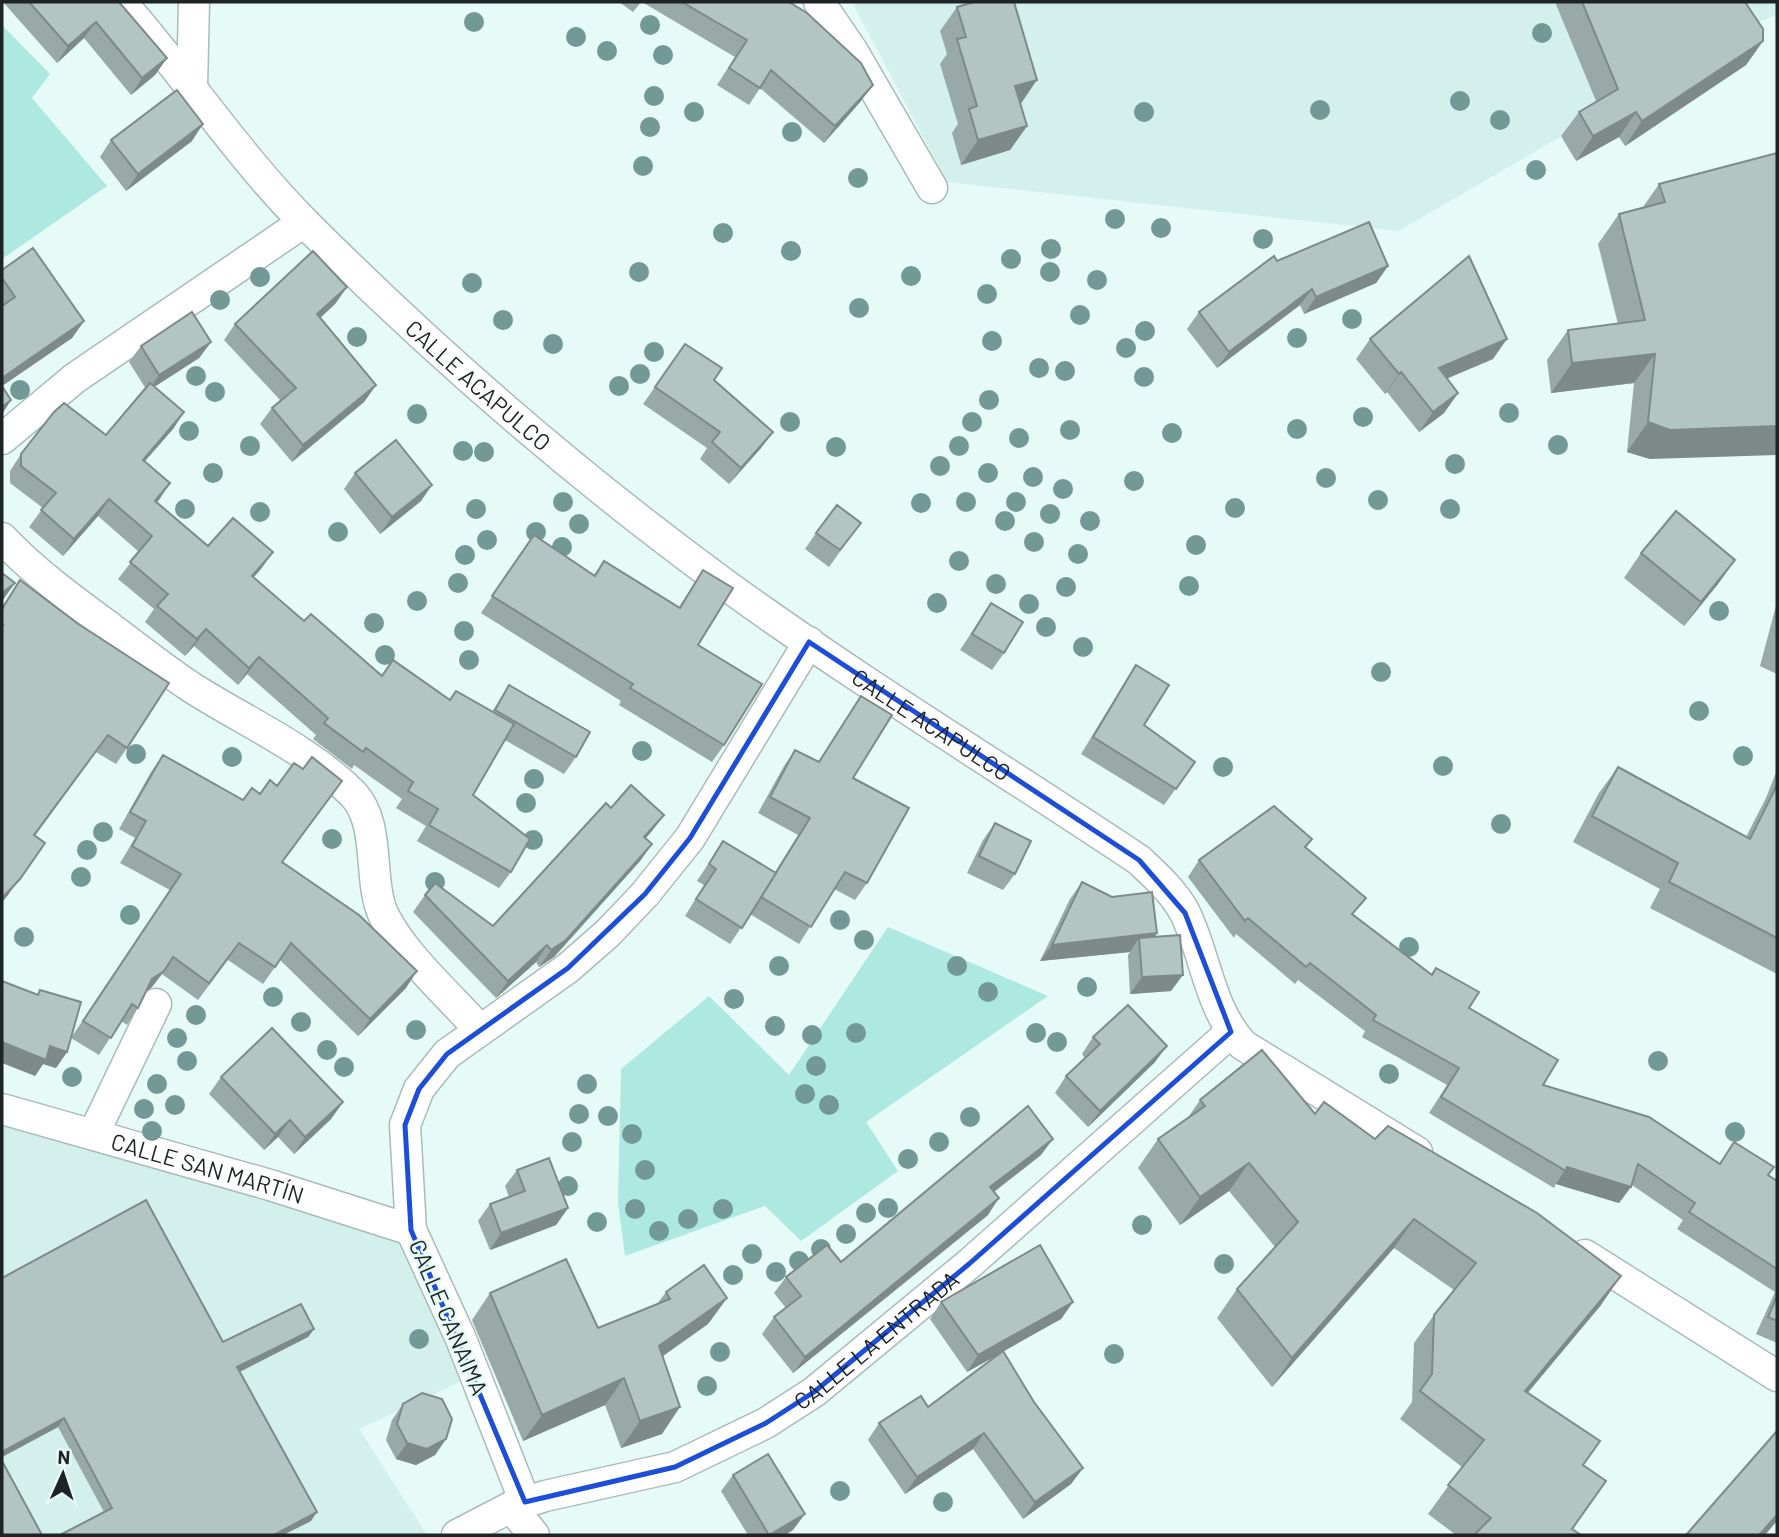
<svg xmlns="http://www.w3.org/2000/svg" width="1779" height="1537" viewBox="0 0 1779 1537" font-family="Barlow,sans-serif">
  <style>
    .built { fill: #d3f0ec }
    .green { fill: #aee9e1 }
    .lines { fill: none; stroke-linecap: round; stroke-linejoin: round }
    .minor-casing { stroke: #a9bcb9; stroke-width: 33 }
    .minor { stroke: #fff; stroke-width: 30 }
    .tree { fill: #729995 }
    .wall { fill: #99a9a8 }
    .shaded-wall { fill: #7d8a88 }
    .building { fill: #b2c5c3; stroke: #7d8a88; stroke-width: 2 }
    .marked { fill: none; stroke: #1d4ed8; stroke-width: 5; stroke-linejoin: round }
    .labels { text-anchor: middle; dominant-baseline: central; stroke-width: 5; stroke-linejoin: round; paint-order: stroke }
    .street-label { font-size: 23px; fill: #1d2423; stroke: #e6faf7 }
  </style>
  <rect width="100%" height="100%" fill="#e6faf7"/>
  <g class="built">
    <path d="M852,2H1777V15L1759,22L1398,231L947,182Z"/>
    <path d="M2,1109L411,1230L475,1375L359,1429L427,1535H2Z"/>
  </g>
  <g class="green">
    <path d="M2,25L50,74L32,98L107,186L2,259Z"/>
    <path d="M888,927L1048,996L866,1122L898,1171L801,1241L765,1206L625,1256L618,1202L621,1069L709,996L789,1075Z"/>
  </g>
  <g class="lines">
    <g class="minor-casing">
      <g id="minor">
        <path id="s1" d="M121,2C185,74 238,156 306,224C438,356 579,478 730,588C863,684 1003,769 1139,860C1156,876 1174,892 1185,913C1206,956 1209,1008 1243,1045L1417,1152"/>
        <path d="M819,2L852,50L932,188"/>
        <path d="M192,87L194,2"/>
        <path d="M2,439L75,378L304,222"/>
        <path d="M2,538C35,573 74,601 112,629C139,649 166,671 194,689C246,722 308,749 353,794C382,825 367,880 384,916C404,956 450,996 480,1030"/>
        <path id="s2" d="M2,1109L270,1185L411,1230"/>
        <path d="M94,1133L156,1004"/>
        <path d="M1585,1255L1777,1376"/>
        <path d="M525,1502L461,1339L411,1230L405,1125L419,1089L447,1054L568,968L608,933L645,894L690,838L809,642"/>
        <path d="M511,1507L534,1535"/>
        <path id="s3" d="M457,1535L511,1507L545,1496L675,1467L766,1423L814,1392L969,1264L1231,1032"/>
      </g>
    </g>
    <use href="#minor" class="minor"/>
  </g>
  <g class="tree">
    <circle cx="474" cy="22" r="10"/>
    <circle cx="650" cy="25" r="10"/>
    <circle cx="1542" cy="33" r="10"/>
    <circle cx="576" cy="37" r="10"/>
    <circle cx="607" cy="51" r="10"/>
    <circle cx="663" cy="55" r="10"/>
    <circle cx="654" cy="96" r="10"/>
    <circle cx="1460" cy="101" r="10"/>
    <circle cx="1320" cy="110" r="10"/>
    <circle cx="694" cy="112" r="10"/>
    <circle cx="1144" cy="112" r="10"/>
    <circle cx="1500" cy="120" r="10"/>
    <circle cx="650" cy="127" r="10"/>
    <circle cx="792" cy="132" r="10"/>
    <circle cx="643" cy="166" r="10"/>
    <circle cx="1536" cy="170" r="10"/>
    <circle cx="858" cy="178" r="10"/>
    <circle cx="1115" cy="219" r="10"/>
    <circle cx="1161" cy="228" r="10"/>
    <circle cx="723" cy="233" r="10"/>
    <circle cx="1263" cy="239" r="10"/>
    <circle cx="1051" cy="249" r="10"/>
    <circle cx="791" cy="251" r="10"/>
    <circle cx="1011" cy="259" r="10"/>
    <circle cx="639" cy="272" r="10"/>
    <circle cx="1050" cy="272" r="10"/>
    <circle cx="911" cy="276" r="10"/>
    <circle cx="260" cy="277" r="10"/>
    <circle cx="1097" cy="280" r="10"/>
    <circle cx="472" cy="283" r="10"/>
    <circle cx="987" cy="294" r="10"/>
    <circle cx="220" cy="300" r="10"/>
    <circle cx="859" cy="308" r="10"/>
    <circle cx="1080" cy="315" r="10"/>
    <circle cx="1352" cy="319" r="10"/>
    <circle cx="503" cy="320" r="10"/>
    <circle cx="1145" cy="331" r="10"/>
    <circle cx="357" cy="337" r="10"/>
    <circle cx="1297" cy="338" r="10"/>
    <circle cx="992" cy="341" r="10"/>
    <circle cx="553" cy="344" r="10"/>
    <circle cx="1126" cy="348" r="10"/>
    <circle cx="654" cy="352" r="10"/>
    <circle cx="1039" cy="368" r="10"/>
    <circle cx="1065" cy="371" r="10"/>
    <circle cx="640" cy="374" r="10"/>
    <circle cx="196" cy="376" r="10"/>
    <circle cx="1144" cy="377" r="10"/>
    <circle cx="619" cy="386" r="10"/>
    <circle cx="20" cy="390" r="10"/>
    <circle cx="215" cy="392" r="10"/>
    <circle cx="989" cy="400" r="10"/>
    <circle cx="1509" cy="413" r="10"/>
    <circle cx="417" cy="414" r="10"/>
    <circle cx="1363" cy="417" r="10"/>
    <circle cx="790" cy="422" r="10"/>
    <circle cx="972" cy="422" r="10"/>
    <circle cx="1297" cy="429" r="10"/>
    <circle cx="1070" cy="430" r="10"/>
    <circle cx="189" cy="431" r="10"/>
    <circle cx="1172" cy="433" r="10"/>
    <circle cx="1019" cy="438" r="10"/>
    <circle cx="1558" cy="445" r="10"/>
    <circle cx="250" cy="446" r="10"/>
    <circle cx="959" cy="446" r="10"/>
    <circle cx="836" cy="447" r="10"/>
    <circle cx="463" cy="451" r="10"/>
    <circle cx="484" cy="452" r="10"/>
    <circle cx="1455" cy="464" r="10"/>
    <circle cx="940" cy="466" r="10"/>
    <circle cx="213" cy="473" r="10"/>
    <circle cx="988" cy="473" r="10"/>
    <circle cx="1033" cy="477" r="10"/>
    <circle cx="1326" cy="478" r="10"/>
    <circle cx="1134" cy="481" r="10"/>
    <circle cx="1063" cy="489" r="10"/>
    <circle cx="1378" cy="500" r="10"/>
    <circle cx="563" cy="502" r="10"/>
    <circle cx="966" cy="502" r="10"/>
    <circle cx="1016" cy="502" r="10"/>
    <circle cx="921" cy="503" r="10"/>
    <circle cx="1235" cy="508" r="10"/>
    <circle cx="185" cy="509" r="10"/>
    <circle cx="476" cy="509" r="10"/>
    <circle cx="1450" cy="509" r="10"/>
    <circle cx="260" cy="512" r="10"/>
    <circle cx="1050" cy="514" r="10"/>
    <circle cx="1005" cy="521" r="10"/>
    <circle cx="1090" cy="521" r="10"/>
    <circle cx="579" cy="524" r="10"/>
    <circle cx="338" cy="532" r="10"/>
    <circle cx="536" cy="532" r="10"/>
    <circle cx="487" cy="540" r="10"/>
    <circle cx="1034" cy="542" r="10"/>
    <circle cx="1196" cy="545" r="10"/>
    <circle cx="562" cy="547" r="10"/>
    <circle cx="1078" cy="554" r="10"/>
    <circle cx="465" cy="555" r="10"/>
    <circle cx="959" cy="561" r="10"/>
    <circle cx="458" cy="583" r="10"/>
    <circle cx="996" cy="584" r="10"/>
    <circle cx="1189" cy="586" r="10"/>
    <circle cx="1066" cy="587" r="10"/>
    <circle cx="417" cy="601" r="10"/>
    <circle cx="937" cy="603" r="10"/>
    <circle cx="1029" cy="604" r="10"/>
    <circle cx="1719" cy="611" r="10"/>
    <circle cx="374" cy="623" r="10"/>
    <circle cx="1046" cy="627" r="10"/>
    <circle cx="464" cy="631" r="10"/>
    <circle cx="1083" cy="647" r="10"/>
    <circle cx="385" cy="655" r="10"/>
    <circle cx="469" cy="660" r="10"/>
    <circle cx="1381" cy="672" r="10"/>
    <circle cx="1699" cy="711" r="10"/>
    <circle cx="642" cy="751" r="10"/>
    <circle cx="136" cy="754" r="10"/>
    <circle cx="1743" cy="756" r="10"/>
    <circle cx="232" cy="757" r="10"/>
    <circle cx="1443" cy="766" r="10"/>
    <circle cx="1223" cy="767" r="10"/>
    <circle cx="534" cy="779" r="10"/>
    <circle cx="526" cy="803" r="10"/>
    <circle cx="1501" cy="824" r="10"/>
    <circle cx="103" cy="832" r="10"/>
    <circle cx="332" cy="839" r="10"/>
    <circle cx="533" cy="840" r="10"/>
    <circle cx="87" cy="850" r="10"/>
    <circle cx="81" cy="877" r="10"/>
    <circle cx="435" cy="882" r="10"/>
    <circle cx="130" cy="915" r="10"/>
    <circle cx="840" cy="920" r="10"/>
    <circle cx="24" cy="937" r="10"/>
    <circle cx="864" cy="940" r="10"/>
    <circle cx="1409" cy="947" r="10"/>
    <circle cx="779" cy="966" r="10"/>
    <circle cx="957" cy="966" r="10"/>
    <circle cx="1087" cy="987" r="10"/>
    <circle cx="988" cy="992" r="10"/>
    <circle cx="273" cy="997" r="10"/>
    <circle cx="734" cy="999" r="10"/>
    <circle cx="196" cy="1015" r="10"/>
    <circle cx="301" cy="1022" r="10"/>
    <circle cx="775" cy="1026" r="10"/>
    <circle cx="416" cy="1030" r="10"/>
    <circle cx="856" cy="1033" r="10"/>
    <circle cx="1036" cy="1033" r="10"/>
    <circle cx="812" cy="1035" r="10"/>
    <circle cx="177" cy="1038" r="10"/>
    <circle cx="1057" cy="1042" r="10"/>
    <circle cx="327" cy="1050" r="10"/>
    <circle cx="187" cy="1061" r="10"/>
    <circle cx="1658" cy="1061" r="10"/>
    <circle cx="816" cy="1066" r="10"/>
    <circle cx="344" cy="1067" r="10"/>
    <circle cx="1389" cy="1074" r="10"/>
    <circle cx="72" cy="1077" r="10"/>
    <circle cx="157" cy="1084" r="10"/>
    <circle cx="587" cy="1084" r="10"/>
    <circle cx="805" cy="1094" r="10"/>
    <circle cx="175" cy="1105" r="10"/>
    <circle cx="829" cy="1105" r="10"/>
    <circle cx="144" cy="1109" r="10"/>
    <circle cx="579" cy="1114" r="10"/>
    <circle cx="608" cy="1116" r="10"/>
    <circle cx="970" cy="1117" r="10"/>
    <circle cx="152" cy="1131" r="10"/>
    <circle cx="1735" cy="1132" r="10"/>
    <circle cx="632" cy="1134" r="10"/>
    <circle cx="572" cy="1142" r="10"/>
    <circle cx="939" cy="1142" r="10"/>
    <circle cx="908" cy="1159" r="10"/>
    <circle cx="645" cy="1170" r="10"/>
    <circle cx="568" cy="1186" r="10"/>
    <circle cx="888" cy="1208" r="10"/>
    <circle cx="635" cy="1209" r="10"/>
    <circle cx="723" cy="1209" r="10"/>
    <circle cx="866" cy="1213" r="10"/>
    <circle cx="688" cy="1219" r="10"/>
    <circle cx="597" cy="1222" r="10"/>
    <circle cx="1142" cy="1225" r="10"/>
    <circle cx="659" cy="1231" r="10"/>
    <circle cx="846" cy="1234" r="10"/>
    <circle cx="821" cy="1249" r="10"/>
    <circle cx="752" cy="1254" r="10"/>
    <circle cx="799" cy="1261" r="10"/>
    <circle cx="1224" cy="1264" r="10"/>
    <circle cx="776" cy="1272" r="10"/>
    <circle cx="733" cy="1275" r="10"/>
    <circle cx="419" cy="1339" r="10"/>
    <circle cx="720" cy="1352" r="10"/>
    <circle cx="1114" cy="1354" r="10"/>
    <circle cx="707" cy="1386" r="10"/>
    <circle cx="840" cy="1491" r="10"/>
    <circle cx="943" cy="1502" r="10"/>
  </g>
  <g class="wall">
    <path d="M3,2H119L167,58L155,75L131,95L84,38L57,63Z"/>
    <path d="M619,2H641L633,12Z"/>
    <path d="M642,2H789L861,101L824,143L760,88L749,105L717,85L735,57Z"/>
    <path d="M1555,2H1745L1763,41L1746,65L1625,146L1619,137L1576,161L1561,136L1579,112L1596,101Z"/>
    <path d="M957,7L1020,104L1027,126L1010,150L961,165L952,133L958,124L940,64L947,54L940,31Z"/>
    <path d="M111,140L192,141L126,191L100,157Z"/>
    <path d="M1777,153L1650,459L1627,452L1634,383L1551,393L1547,360L1568,330L1618,324L1598,244L1619,214L1643,207L1659,184Z"/>
    <path d="M1277,261L1388,266L1376,283L1304,314L1300,305L1217,368L1187,329L1199,312Z"/>
    <path d="M2,270L84,321L72,338L2,386L11,400L2,414Z"/>
    <path d="M347,287L335,304L320,318L376,385L364,402L292,462L260,424L272,408L281,401L224,340L235,324Z"/>
    <path d="M1370,339L1493,359L1447,378L1458,393L1444,413L1419,432L1387,392L1385,394L1356,359Z"/>
    <path d="M211,342L199,358L154,387L184,412L173,429L144,462L157,502L208,546L261,569L253,577L304,621L382,676L450,700L456,691L492,712L509,685L576,757L564,774L505,740L473,795L511,872L499,888L417,841L426,826L396,808L402,799L354,765L352,769L313,739L316,735L247,674L238,685L194,646L185,656L145,622L154,609L118,579L139,552L98,516L63,556L29,527L43,508L10,483V471L21,454L106,435L146,389L129,362L141,346Z"/>
    <path d="M685,344L714,380L761,448L729,484L700,459L707,448L643,404Z"/>
    <path d="M355,473L421,501L380,534L344,489Z"/>
    <path d="M816,533L849,539L829,567L805,549Z"/>
    <path d="M534,535L594,575L604,561L679,607L703,570L698,645L724,745L712,762L619,705L621,701L481,613Z"/>
    <path d="M1641,553L1735,560L1718,584L1684,626L1624,578Z"/>
    <path d="M20,580L127,748L116,764L96,752L35,836L8,895L2,902V607Z"/>
    <path d="M1777,602V674L1760,666Z"/>
    <path d="M991,603L1004,653L992,670L960,650Z"/>
    <path d="M1136,665L1144,725L1195,762L1164,805L1081,754L1125,682Z"/>
    <path d="M861,696L853,778L867,883L855,900L834,889L799,944L750,914L730,944L685,916L704,885L697,881L723,841L775,872L798,835L758,813L784,766L795,750L818,762Z"/>
    <path d="M163,755L283,863L406,988L358,1036L280,960L263,984L228,960L198,1000L162,974L152,987L146,992L138,1008L127,1025L121,1021L99,1055L71,1038L67,1052L56,1068L43,1064L35,1076L37,995L40,990L71,1038L170,890L120,863L135,838L119,829L151,772Z"/>
    <path d="M1618,767L1746,837L1766,798L1777,770V974L1650,908L1660,889L1573,842L1599,793Z"/>
    <path d="M611,808L664,815L645,839L652,844L640,861L554,957L539,967L536,962L496,998L413,912L425,895L493,926Z"/>
    <path d="M995,823L1015,874L1003,890L967,873L983,840Z"/>
    <path d="M1306,848L1354,916L1431,974L1436,968L1469,1008L1543,1085L1719,1164L1734,1142L1768,1175L1777,1181V1343L1756,1334L1775,1292L1677,1229L1683,1220L1632,1185L1619,1203L1556,1184L1554,1188L1429,1113L1447,1085L1362,1037L1365,1031L1298,980L1295,984L1236,934L1234,938L1188,877L1199,860Z"/>
    <path d="M1082,882L1157,933L1155,937L1171,991L1130,994L1128,955L1130,952L1040,961L1070,899Z"/>
    <path d="M1093,1037L1155,1062L1088,1127L1055,1093L1066,1076L1085,1058L1082,1054Z"/>
    <path d="M221,1077L343,1102L331,1119L294,1154L278,1137L264,1150L209,1094Z"/>
    <path d="M1200,1100L1315,1114L1601,1305L1527,1393L1583,1465L1572,1529L1581,1535H1456L1428,1514L1462,1467L1400,1419L1412,1402L1414,1343L1434,1315L1454,1290L1394,1248L1272,1387L1217,1318L1237,1289L1275,1247L1229,1191L1180,1225L1138,1168L1158,1139L1187,1119Z"/>
    <path d="M1041,1155L994,1192L988,1215L793,1373L762,1334L774,1317L786,1308L774,1293L786,1277L841,1262Z"/>
    <path d="M517,1170L568,1208L556,1225L490,1250L478,1221L490,1204L509,1197L505,1186Z"/>
    <path d="M2,1278L223,1342L314,1329L308,1337L240,1372L311,1521L283,1535H60L104,1512L58,1427L2,1457Z"/>
    <path d="M666,1292L727,1298L708,1324L663,1356L662,1434L621,1448L605,1405L523,1441L472,1320L490,1293L598,1328L657,1304Z"/>
    <path d="M941,1302H1073L1061,1319L1003,1351L1034,1402L1083,1468L1071,1484L1023,1519L973,1449L905,1494L868,1440L879,1423L928,1407L1003,1352L967,1372L930,1319Z"/>
    <path d="M403,1404L446,1439L435,1455L416,1465L396,1459L386,1440L392,1420Z"/>
    <path d="M733,1475L793,1530L785,1535H748L721,1491Z"/>
  </g>
  <g class="shaded-wall">
    <path d="M96,22L84,38L57,63L68,46Z"/>
    <path d="M1763,41L1746,65L1625,146L1642,121Z"/>
    <path d="M167,58L155,75L131,95L142,78Z"/>
    <path d="M1037,80L1020,105L1015,86Z"/>
    <path d="M873,85L861,101L824,143L835,126Z"/>
    <path d="M1636,112L1619,137L1576,161L1593,136Z"/>
    <path d="M203,124L192,141L126,191L138,174Z"/>
    <path d="M1027,126L1010,150L961,165L978,140Z"/>
    <path d="M1388,266L1376,283L1304,314L1316,297Z"/>
    <path d="M347,287L335,304L306,331L317,314Z"/>
    <path d="M1312,289L1300,305L1217,368L1229,352Z"/>
    <path d="M84,321L72,338L2,386V378Z"/>
    <path d="M1507,339L1493,359L1425,388L1439,368Z"/>
    <path d="M211,342L199,358L148,391L159,375Z"/>
    <path d="M1655,354L1634,383L1551,393L1572,363Z"/>
    <path d="M1401,372L1387,392L1385,394L1399,374Z"/>
    <path d="M376,385L364,402L292,462L303,445Z"/>
    <path d="M1458,393L1444,413L1419,432L1433,412Z"/>
    <path d="M11,400L2,414V407Z"/>
    <path d="M184,412L173,429L131,477L143,460Z"/>
    <path d="M1648,422L1777,426V455L1650,459L1627,452Z"/>
    <path d="M773,432L761,448L729,484L741,468Z"/>
    <path d="M170,483L159,500L143,517L155,501Z"/>
    <path d="M432,485L421,501L380,534L392,517Z"/>
    <path d="M109,499L98,516L63,556L74,539Z"/>
    <path d="M273,552L261,569L240,593L252,576Z"/>
    <path d="M1735,560L1718,584L1684,626L1701,602Z"/>
    <path d="M15,583L3,600L2,601V593Z"/>
    <path d="M206,629L194,646L185,656L197,639Z"/>
    <path d="M259,657L247,674L238,685L249,668Z"/>
    <path d="M664,815L652,831L632,854L644,837Z"/>
    <path d="M45,843L8,895L2,902V898Z"/>
    <path d="M652,844L640,861L554,957L539,967L551,950Z"/>
    <path d="M1157,933L1146,950L1139,938L1130,952L1040,961L1052,945Z"/>
    <path d="M547,945L536,962L496,998L508,981Z"/>
    <path d="M164,971L152,987L141,996L152,979Z"/>
    <path d="M417,971L406,988L358,1036L370,1019Z"/>
    <path d="M1183,975L1171,991L1130,994L1142,977Z"/>
    <path d="M2,1042L50,1046L67,1052L56,1068L43,1064L35,1076L2,1063Z"/>
    <path d="M1167,1046L1155,1062L1088,1127L1100,1111Z"/>
    <path d="M343,1102L331,1119L294,1154L305,1137Z"/>
    <path d="M290,1120L278,1137L264,1150L275,1134Z"/>
    <path d="M1053,1139L1041,1155L978,1204L990,1187Z"/>
    <path d="M1249,1163L1229,1191L1180,1225L1200,1197Z"/>
    <path d="M1567,1167L1631,1187L1619,1203L1556,1184Z"/>
    <path d="M999,1198L988,1215L793,1373L805,1357Z"/>
    <path d="M568,1208L556,1225L490,1250L501,1233Z"/>
    <path d="M1414,1219L1394,1248L1272,1387L1292,1358Z"/>
    <path d="M1621,1276L1601,1305L1505,1420L1525,1391Z"/>
    <path d="M727,1298L708,1324L640,1372L659,1346Z"/>
    <path d="M1073,1302L1061,1319L967,1372L978,1355Z"/>
    <path d="M314,1329L308,1337L231,1376L237,1367Z"/>
    <path d="M624,1378L605,1405L523,1441L542,1415Z"/>
    <path d="M680,1407L662,1434L621,1448L640,1421Z"/>
    <path d="M64,1418L58,1427L2,1457V1452Z"/>
    <path d="M984,1433L973,1449L905,1494L917,1477Z"/>
    <path d="M446,1439L435,1455L416,1465L396,1459L407,1443Z"/>
    <path d="M1083,1468L1071,1484L1023,1519L1035,1502Z"/>
    <path d="M317,1512L311,1521L283,1535H274Z"/>
    <path d="M805,1514L793,1530L785,1535H769Z"/>
    <path d="M1777,1515V1521L1765,1535H1759Z"/>
  </g>
  <g class="building">
    <path d="M29,2H119L167,58L142,78L96,22L68,46Z"/>
    <path d="M682,2H789L807,13L861,63L873,85L835,126L771,70L760,88L729,68L747,40Z"/>
    <path d="M974,2H1014L1037,80L1015,86L1027,126L978,140L969,109L977,106L957,39L966,37L957,7Z"/>
    <path d="M1582,2H1745L1763,29V41L1642,121L1636,112L1593,136L1579,112L1618,89Z"/>
    <path d="M177,90L203,124L138,174L111,140Z"/>
    <path d="M1777,153V426L1670,430L1648,422L1655,354L1572,363L1568,330L1645,320L1619,214L1665,202L1659,184Z"/>
    <path d="M1369,222L1388,266L1316,297L1312,289L1229,352L1199,312L1274,256L1277,261Z"/>
    <path d="M33,248L84,321L2,378V306L15,297L2,278V270Z"/>
    <path d="M313,251L347,287L317,314L376,385L303,445L272,408L296,388L235,324Z"/>
    <path d="M1469,256L1507,339L1439,368L1458,393L1433,412L1401,372L1399,374L1370,339Z"/>
    <path d="M192,312L211,342L159,375L141,346Z"/>
    <path d="M685,344L722,368L714,380L773,432L741,468L712,442L720,432L655,387Z"/>
    <path d="M150,383L184,412L143,460L170,483L155,501L208,546L233,518L273,552L252,576L304,621L311,614L382,676L393,660L450,700L456,691L514,724L473,795L530,839L511,872L429,825L438,809L408,791L413,782L366,748L363,752L324,723L328,718L259,657L249,668L206,629L197,639L157,606L168,594L130,562L152,536L109,499L74,539L41,510L56,493L21,466V454L54,412L64,403L106,435Z"/>
    <path d="M2,386L11,400L2,407Z"/>
    <path d="M396,440L432,485L392,517L355,473Z"/>
    <path d="M837,505L861,523L840,550L816,533Z"/>
    <path d="M1676,511L1735,560L1701,602L1641,553Z"/>
    <path d="M534,535L595,576L604,561L680,608L703,570L733,588L698,645L762,684L724,745L630,688L633,684L492,596Z"/>
    <path d="M2,573L15,583L2,593Z"/>
    <path d="M20,580L77,623L169,683L127,748L108,735L34,835L45,843L20,879L2,898V627L3,625H2V609Z"/>
    <path d="M991,603L1023,622L1004,653L972,634Z"/>
    <path d="M1136,665L1169,685L1144,725L1195,762L1176,789L1093,737Z"/>
    <path d="M509,685L590,732L576,757L495,710Z"/>
    <path d="M861,696L892,715L853,778L909,808L867,883L845,872L811,927L761,897L810,818L770,797L795,750L819,762Z"/>
    <path d="M163,755L243,800L252,788L260,794L270,780L277,786L294,763L303,769L312,757L342,781L282,862L359,915L417,971L370,1019L291,943L275,967L239,943L209,983L173,957L164,971L152,979L138,1008L132,1004L111,1038L83,1021L181,874L132,846L146,821L130,812Z"/>
    <path d="M1618,767L1750,839L1777,785V938L1669,882L1678,863L1592,816Z"/>
    <path d="M631,785L664,815L644,837L652,844L566,940L551,950L547,945L508,981L425,895L435,883L493,926L606,803L611,808Z"/>
    <path d="M1274,806L1312,839L1305,847L1366,898L1352,914L1432,975L1436,968L1479,992L1469,1008L1558,1060L1543,1085L1649,1117L1720,1164L1734,1142L1774,1167L1768,1175L1777,1181V1269L1689,1212L1695,1203L1638,1164L1631,1187L1567,1167L1566,1171L1441,1097L1459,1068L1373,1020L1376,1015L1310,963L1306,967L1248,918L1245,921L1199,860Z"/>
    <path d="M995,823L1031,841L1015,874L979,856Z"/>
    <path d="M723,841L776,873L742,928L696,899L716,869L709,864Z"/>
    <path d="M1082,882L1112,897L1152,892L1157,933L1052,945Z"/>
    <path d="M1180,935L1183,975L1142,977L1139,938Z"/>
    <path d="M2,981L38,995L40,990L81,1002L67,1052L50,1046L46,1060L2,1042Z"/>
    <path d="M1128,1005L1167,1046L1100,1111L1066,1076L1100,1044L1093,1037Z"/>
    <path d="M272,1028L343,1102L305,1137L290,1120L275,1134L221,1077Z"/>
    <path d="M1262,1050L1315,1114L1324,1102L1375,1139L1388,1126L1537,1213L1621,1276L1525,1391L1600,1441L1583,1465L1606,1481L1572,1529L1581,1535H1474L1491,1518L1448,1485L1484,1440L1420,1391L1432,1374L1434,1315L1476,1263L1414,1219L1292,1358L1237,1289L1298,1222L1249,1163L1200,1197L1158,1139L1205,1106L1200,1100Z"/>
    <path d="M1028,1106L1053,1139L990,1187L999,1198L805,1357L774,1317L801,1296L786,1277L827,1245L841,1262Z"/>
    <path d="M549,1158L568,1208L501,1233L490,1204L525,1191L517,1170Z"/>
    <path d="M146,1200L223,1342L301,1304L314,1329L237,1367L317,1512L274,1535H60L112,1508L64,1418L2,1452V1278Z"/>
    <path d="M1040,1245L1073,1302L978,1355L941,1302Z"/>
    <path d="M566,1259L598,1328L670,1299L666,1292L704,1265L727,1298L659,1346L680,1407L640,1421L624,1378L542,1415L490,1293Z"/>
    <path d="M1777,1296V1321L1768,1317Z"/>
    <path d="M1003,1351L1034,1402L1083,1468L1035,1502L984,1433L917,1477L879,1423L921,1396L928,1407Z"/>
    <path d="M422,1393L442,1399L452,1419L446,1439L427,1449L407,1443L397,1424L403,1404Z"/>
    <path d="M1777,1431V1515L1759,1535H1686Z"/>
    <path d="M768,1454L805,1514L769,1535L733,1475Z"/>
    <path d="M2,1461L42,1535H2Z"/>
  </g>
  <path class="marked" d="M809,642L1139,860L1185,913L1231,1032L969,1264L814,1392L766,1423L675,1467L525,1502L411,1230L405,1125L419,1089L447,1054L568,968L645,894L690,838Z"/>
  <g class="labels">
    <g class="street-label">
      <text stroke="none"><textPath href="#s1" startOffset="525">CALLE ACAPULCO</textPath></text>
      <text stroke="none"><textPath href="#s1" startOffset="1092">CALLE ACAPULCO</textPath></text>
      <text stroke="none"><textPath href="#s2" startOffset="214">CALLE SAN MARTÍN</textPath></text>
      <text transform="translate(449 1317) rotate(67)">CALLE CANAIMA</text>
      <text stroke="none"><textPath href="#s3" startOffset="469">CALLE LA ENTRADA</textPath></text>
    </g>
  </g>
  <rect width="1779" height="1537" fill="none" stroke="#1d2423" stroke-width="7"/>
  <g transform="translate(63 1474) rotate(3)" stroke="#e6faf7" stroke-width="5" paint-order="stroke">
  <path d="M0-5L12 26L0 18L-12 26Z" fill="#1d2423"/>
  <text y="-10" font-size="19" font-weight="bold" text-anchor="middle" fill="#1d2423">N</text>
  </g>
</svg>
